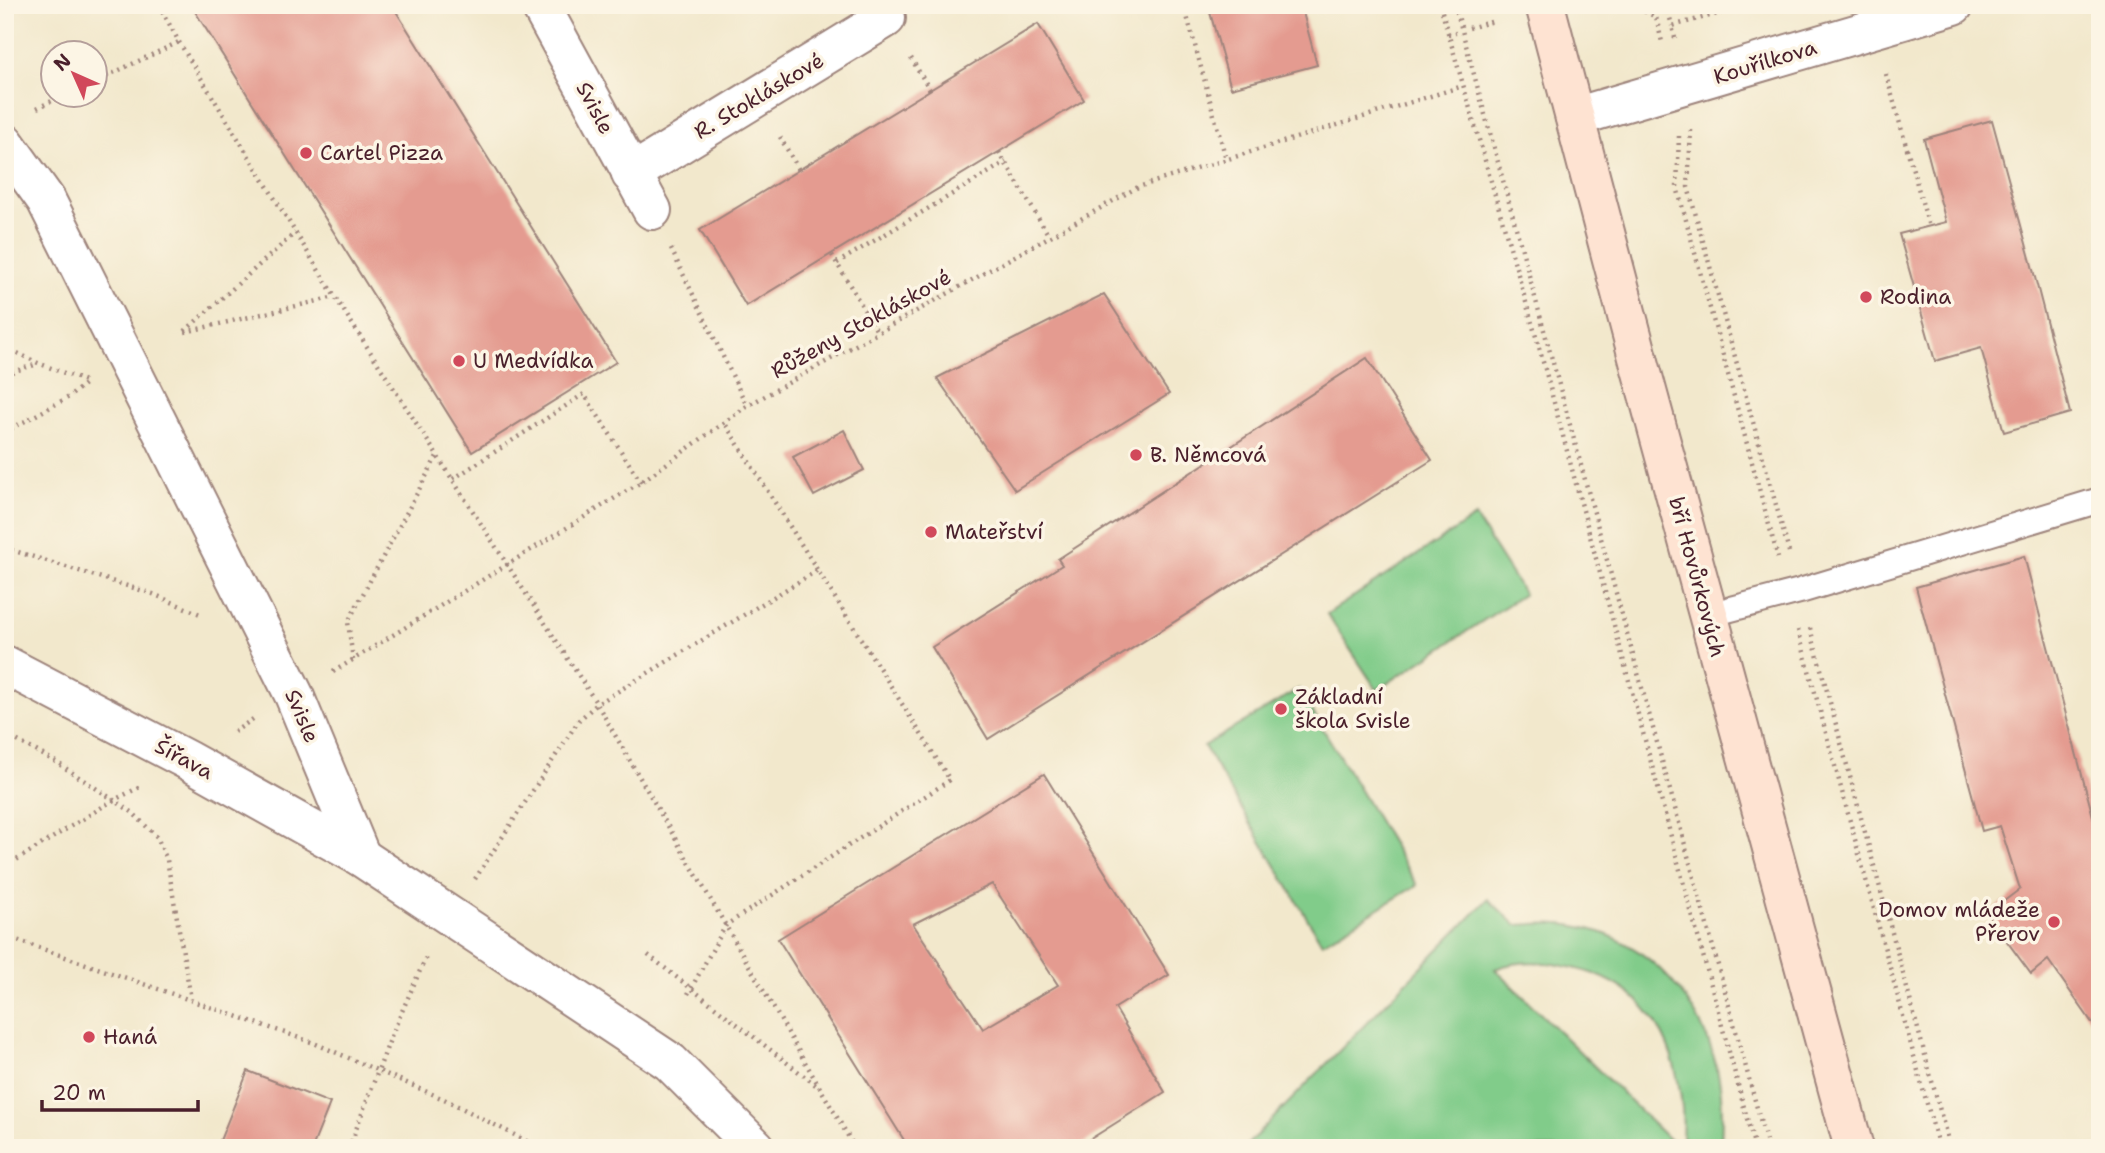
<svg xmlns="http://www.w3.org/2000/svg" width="2105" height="1153" viewBox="0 0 2105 1153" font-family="'Shantell Sans',sans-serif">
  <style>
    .garden { fill: #81cc8a; stroke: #66765a; stroke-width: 2 }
    .building { fill: #e49b90; fill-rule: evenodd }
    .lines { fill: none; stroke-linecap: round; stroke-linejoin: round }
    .lane-casing { stroke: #9e847c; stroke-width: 28 }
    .street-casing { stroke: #9e847c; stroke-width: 42 }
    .secondary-casing { stroke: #9e847c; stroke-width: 42 }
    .path { stroke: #9e847c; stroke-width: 4.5; stroke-dasharray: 2 5; stroke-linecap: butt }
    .lane { stroke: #fff; stroke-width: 24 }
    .street { stroke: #fff; stroke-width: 38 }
    .secondary { stroke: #fee3d2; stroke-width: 38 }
    .poi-dot { fill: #d1495b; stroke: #fcf5e5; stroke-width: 2.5 }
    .labels { text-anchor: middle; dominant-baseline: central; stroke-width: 7; stroke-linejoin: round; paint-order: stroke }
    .street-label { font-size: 21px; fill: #4a1f2b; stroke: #fcf5e5 }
    .poi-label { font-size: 21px; fill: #4a1f2b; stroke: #fcf5e5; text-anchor: start }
  </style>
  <rect width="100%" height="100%" fill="#fcf5e5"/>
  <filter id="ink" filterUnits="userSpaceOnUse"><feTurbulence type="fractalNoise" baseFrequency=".0143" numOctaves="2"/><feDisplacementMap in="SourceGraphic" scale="14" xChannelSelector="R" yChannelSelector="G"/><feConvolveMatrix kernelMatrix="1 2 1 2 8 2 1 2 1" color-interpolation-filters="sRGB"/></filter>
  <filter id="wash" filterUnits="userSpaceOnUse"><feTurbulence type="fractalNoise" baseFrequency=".00686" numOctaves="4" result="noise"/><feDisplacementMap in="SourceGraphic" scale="28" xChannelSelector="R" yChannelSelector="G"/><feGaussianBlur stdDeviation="1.57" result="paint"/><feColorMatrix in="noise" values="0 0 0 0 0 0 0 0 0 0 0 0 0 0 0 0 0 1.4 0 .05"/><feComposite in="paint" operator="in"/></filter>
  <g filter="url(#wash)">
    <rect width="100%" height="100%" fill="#f2e8cc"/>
    <g class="garden">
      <path d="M1475,517L1524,594L1377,690L1327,614Z"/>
      <path d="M1299,689L1417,885L1322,943L1204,746Z"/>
      <path d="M1488,899L1516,925C1536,924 1555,922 1575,926C1650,938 1706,1006 1719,1079C1723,1102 1722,1125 1721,1148H1681C1685,1120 1682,1095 1675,1068C1659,1009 1624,977 1564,966C1541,961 1517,960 1495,969L1678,1148H1244Z"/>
    </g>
    <g id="blocks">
      <g class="building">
        <path d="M191,5H392L616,362L472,452Z"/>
        <path d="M1208,5H1301L1317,65L1231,88Z"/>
        <path d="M1038,24L1084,100L746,306L700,230Z"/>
        <path d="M1992,120L2031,262L2070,413L2004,432L1981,348L1935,361L1899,234L1946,222L1924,139Z"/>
        <path d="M1104,294L1169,394L1015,490L937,378Z"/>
        <path d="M1367,358L1432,460L988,739L932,647L1062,565L1058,559Z"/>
        <path d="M844,430L864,470L814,496L793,457Z"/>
        <path d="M2024,556L2100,843V1034L2048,960L2031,974L1987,914L2020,889L2000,826L1982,831L1916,587Z"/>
        <path d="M1044,774L1169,975L1115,1008L1165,1092L1076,1148H909L778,939ZM992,884L1058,985L983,1029L913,924Z"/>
        <path d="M248,1071L330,1103L312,1148H217Z"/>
      </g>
    </g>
  </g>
  <g filter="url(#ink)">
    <use href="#blocks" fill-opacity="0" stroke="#9e847c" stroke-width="2"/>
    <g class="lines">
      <g class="lane-casing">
        <path id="lane" d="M1708,615L1800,591L2100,500"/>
      </g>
      <g class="street-casing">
        <g id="street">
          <path d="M540,5L652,210"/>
          <path d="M1575,117L1954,5"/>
          <path d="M5,143L46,200L294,695L361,857"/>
          <path d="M631,174L886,18"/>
          <path d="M5,665L187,760L361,857L670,1062L756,1148"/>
        </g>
      </g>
      <g class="secondary-casing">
        <path id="secondary" d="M1545,5L1641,369L1854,1148"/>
      </g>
      <g class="path">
        <path d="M159,5L179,42L335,297L597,704L855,1148"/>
        <path d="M1184,5L1226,159"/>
        <path d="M1440,5L1539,347L1755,1148"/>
        <path d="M1455,5L1768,1148"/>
        <path d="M1632,5L1656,17L1662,42"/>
        <path d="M1657,5L1668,10L1672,26"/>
        <path d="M1469,28L1494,21"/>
        <path d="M1448,34L1456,33"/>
        <path d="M1675,38L1672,26L1751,5"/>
        <path d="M911,58L930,90"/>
        <path d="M1886,74L1929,227"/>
        <path d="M94,82L179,42"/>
        <path d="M37,108L67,94"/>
        <path d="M1691,130L1688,187L1789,552"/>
        <path d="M1679,136L1677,187L1778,558"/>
        <path d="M780,137L799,170"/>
        <path d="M999,152L1049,236"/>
        <path d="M671,249L747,406"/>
        <path d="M832,255L878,333"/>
        <path d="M837,263L1006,162"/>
        <path d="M185,331L295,233"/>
        <path d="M185,332L335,297"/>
        <path d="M5,347L38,363L85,381"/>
        <path d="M5,374L38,364"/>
        <path d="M5,432L69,397L87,382"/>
        <path d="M453,479L584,394L641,482"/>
        <path d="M5,548L153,594L200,614"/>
        <path d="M1810,628L1950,1148"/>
        <path d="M1798,630L1939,1148"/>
        <path d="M353,660L348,622L437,456"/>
        <path d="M333,672L641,482L747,406L1138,187L1463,86"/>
        <path d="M234,732L253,719"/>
        <path d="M5,734L56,762L132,812L157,837L167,860L191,999"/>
        <path d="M5,867L112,801L140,787"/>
        <path d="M475,879L579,720L597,704L818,570"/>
        <path d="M5,936L314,1043L446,1100L540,1148"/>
        <path d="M648,955L817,1086"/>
        <path d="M688,994L726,925L950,780L724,422"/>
        <path d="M349,1148L392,1034L426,957"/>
      </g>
      <use href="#lane" class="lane"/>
      <use href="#street" class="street"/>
      <use href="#secondary" class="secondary"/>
    </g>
  </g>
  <g class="poi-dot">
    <circle cx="306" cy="153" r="7"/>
    <circle cx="1866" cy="297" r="7"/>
    <circle cx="459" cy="361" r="7"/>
    <circle cx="1136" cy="455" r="7"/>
    <circle cx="931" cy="532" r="7"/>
    <circle cx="1281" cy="709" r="7"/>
    <circle cx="2054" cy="922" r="7"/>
    <circle cx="89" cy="1037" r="7"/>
  </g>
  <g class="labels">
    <g class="street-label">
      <text transform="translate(1765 62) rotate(-17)">Kouřílkova</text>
      <text transform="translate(759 96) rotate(-31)">R. Stokláskové</text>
      <text transform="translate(595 108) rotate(62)">Svisle</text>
      <text transform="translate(861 324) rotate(-29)">Růženy Stokláskové</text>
      <text transform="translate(1697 577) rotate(75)">bří Hovůrkových</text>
      <text transform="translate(302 716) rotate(67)">Svisle</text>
      <text transform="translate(184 759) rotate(28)">Šířava</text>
    </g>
    <g class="poi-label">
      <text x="320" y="153">Cartel Pizza</text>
      <text x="1880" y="297">Rodina</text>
      <text x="473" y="361">U Medvídka</text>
      <text x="1150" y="455">B. Němcová</text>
      <text x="945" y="532">Mateřství</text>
      <text x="1295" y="697">Základní<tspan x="1295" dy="24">škola Svisle</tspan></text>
      <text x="2040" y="910" text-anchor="end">Domov mládeže<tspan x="2040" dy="24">Přerov</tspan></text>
      <text x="103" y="1037">Haná</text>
    </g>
  </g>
  <rect width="2105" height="1153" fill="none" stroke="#fcf5e5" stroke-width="28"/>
  <g transform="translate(74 74) rotate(315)"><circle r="33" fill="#fcf5e5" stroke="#b59f9b" stroke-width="2"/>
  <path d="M0-5L12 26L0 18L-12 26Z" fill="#d1495b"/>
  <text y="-10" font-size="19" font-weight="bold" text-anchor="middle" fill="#4a1f2b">N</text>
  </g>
  <path d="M42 1100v10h156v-10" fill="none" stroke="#4a1f2b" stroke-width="3.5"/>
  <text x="52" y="1100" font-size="21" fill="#4a1f2b" stroke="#fcf5e5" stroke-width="5" paint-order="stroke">20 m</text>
</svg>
